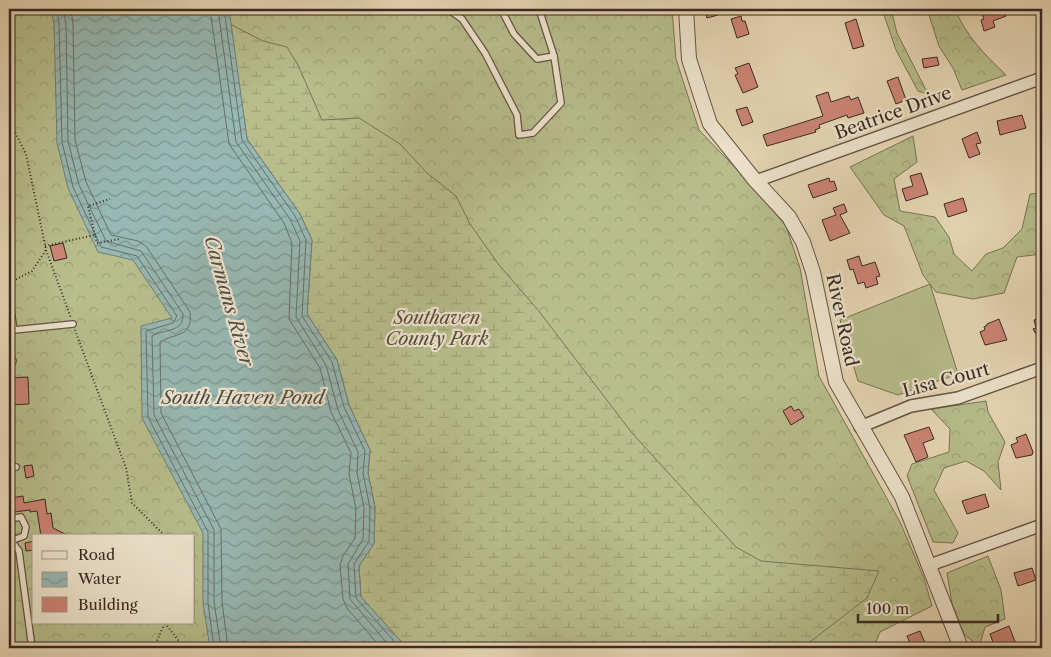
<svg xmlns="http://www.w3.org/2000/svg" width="1051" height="657" viewBox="0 0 1051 657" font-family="'Libre Caslon Text',serif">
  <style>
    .grass { fill: #b7be8c; stroke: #787457 }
    .forest { fill: url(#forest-crowns); stroke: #787457; fill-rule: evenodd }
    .wetland { fill: url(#wetland-marsh); stroke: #787457 }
    .water { fill: url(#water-waves); stroke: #717f79 }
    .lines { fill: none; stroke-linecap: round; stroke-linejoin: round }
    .shore { stroke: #68706a; stroke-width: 1 }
    .building { fill: #cc8576; stroke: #392922 }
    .service-casing { stroke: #645447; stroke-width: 8 }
    .minor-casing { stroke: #645447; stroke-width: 14 }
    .tertiary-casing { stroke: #645447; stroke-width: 16 }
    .path { stroke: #392922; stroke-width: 2; stroke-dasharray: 1 2.5; stroke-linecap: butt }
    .service { stroke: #efe5cf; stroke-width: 5.5 }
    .minor { stroke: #efe5cf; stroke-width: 11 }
    .tertiary { stroke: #efe5cf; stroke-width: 14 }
    .labels { text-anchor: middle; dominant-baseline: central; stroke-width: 4.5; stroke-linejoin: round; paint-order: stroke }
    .street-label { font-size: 18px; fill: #392922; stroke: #efe5cf }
    .park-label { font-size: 18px; font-style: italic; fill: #584e3c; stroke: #efe5cf }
    .water-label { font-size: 19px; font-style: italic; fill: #504d46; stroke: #efe5cf }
  </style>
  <defs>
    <pattern id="forest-crowns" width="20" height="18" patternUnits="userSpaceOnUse" patternTransform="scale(1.25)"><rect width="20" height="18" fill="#b7be8c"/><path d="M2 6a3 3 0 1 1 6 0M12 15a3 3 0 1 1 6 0" fill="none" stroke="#9ea378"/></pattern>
    <pattern id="wetland-marsh" width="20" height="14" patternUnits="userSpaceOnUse" patternTransform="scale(1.25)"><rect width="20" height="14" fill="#b7be8c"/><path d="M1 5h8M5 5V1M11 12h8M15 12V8" fill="none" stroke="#9ea378"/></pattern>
    <pattern id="water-waves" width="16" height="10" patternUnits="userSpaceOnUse" patternTransform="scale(1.25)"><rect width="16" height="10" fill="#97b8b3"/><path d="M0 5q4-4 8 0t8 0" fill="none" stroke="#7c9691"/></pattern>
  </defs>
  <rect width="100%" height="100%" fill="#e7d7b5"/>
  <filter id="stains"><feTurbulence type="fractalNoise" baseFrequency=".004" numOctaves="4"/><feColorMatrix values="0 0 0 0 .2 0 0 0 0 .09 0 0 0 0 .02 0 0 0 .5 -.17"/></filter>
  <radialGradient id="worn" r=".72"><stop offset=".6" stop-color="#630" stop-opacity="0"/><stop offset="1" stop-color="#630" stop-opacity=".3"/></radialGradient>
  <path class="grass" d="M930,284L958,374L898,395L858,381L840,320Z"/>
  <g class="forest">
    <path d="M9,9H672L676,59L699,130L748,181L786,226L800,268L819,376L900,522L924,578L932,606L880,632L876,642L877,648H9ZM34,536H194V623H34Z"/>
    <path d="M882,9H891L897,33L928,94L918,91L896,50Z"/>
    <path d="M927,9H955C966,36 985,55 1006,75L962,90L953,68L939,46Z"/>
    <path d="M913,136L917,162L894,179L900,211L935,217L949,237L954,254L972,271L986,254L1003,248L1022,229L1030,194L1042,193V254L1017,257L1004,293L973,299L936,292L923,275L904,226L884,215L850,167Z"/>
    <path d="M986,401L988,412L1005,442L998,462L1001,490L984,471L966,461L944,468L934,490L958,533L953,543L933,542L907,476L912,464L949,452L950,429L931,409Z"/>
    <path d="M988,556L1001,590L1005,619L985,627L979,647L964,634L952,603L947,573Z"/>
  </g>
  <path class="wetland" d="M230,24L263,41L287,47L298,65L322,120L359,118L400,144L427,173L456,196L470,224L499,265L538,310L632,433L736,547L761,561L879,571L867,598L802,648H407L404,645L361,597L359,566L374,543L375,507L368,473L370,450L349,405L337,360L307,314L312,240L300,214L247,139Z"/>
  <path class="water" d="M51,9H229L247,139L300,214L312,240L307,314L337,360L349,405L370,450L368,473L375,507L374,544L359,566L361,597L407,648H210L203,603V533L142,418L141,326L172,318L133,260L98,252L68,188L57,143L54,24Z"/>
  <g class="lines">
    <g class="shore">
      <path d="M57,9L59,24L62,142L73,187L101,247L137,256L177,316L173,323L146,331L148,417L208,532V603L214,648"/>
      <path d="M63,9L66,24L68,141L79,185L106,241L141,251L183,314C184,333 163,329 152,336L154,415L214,530V602L221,648"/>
      <path d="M71,9L73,24L75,140L86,182L111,235L138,241L146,246L190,312C193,338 174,333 160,342L161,413L221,529L222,602L228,648"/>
      <path d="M210,9L229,144L284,223L292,243L289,319L320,368L331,412L351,453L349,474L356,509L355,538L343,556L340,565L343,599L347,608L381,648"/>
      <path d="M218,9L236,142L290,219L300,241L296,317L326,365L338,410L358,452L357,473L364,508L363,539L348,564L350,599L391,648"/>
      <path d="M224,9L242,140L295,216L306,240L302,316L332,362L344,407L365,451L363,473L370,508L369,541L354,564L356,598L400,648"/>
    </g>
  </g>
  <g class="building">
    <path d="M704,9H716L718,15L707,18Z"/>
    <path d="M980,9H1004L1006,16L993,21L995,27L984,31L981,20L984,19Z"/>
    <path d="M741,16L742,21H745L749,34L737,38L731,19Z"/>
    <path d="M856,19L864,46L853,49L845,23Z"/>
    <path d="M937,57L939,65L924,68L922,59Z"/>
    <path d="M749,63L758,87L743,93L735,75L738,74L735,68Z"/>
    <path d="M898,77L906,100L896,104L887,81Z"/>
    <path d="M828,92L831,102L849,96L851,100L858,97L864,113L848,118L847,115L819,125L820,128L815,130L816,132L767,146L763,135L823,116L816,96Z"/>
    <path d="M747,107L753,122L742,126L736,110Z"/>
    <path d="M1022,115L1026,128L1000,135L997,121Z"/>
    <path d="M977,132L981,143L976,144L980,154L969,158L962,139Z"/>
    <path d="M921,173L928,194L906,201L902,189L913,186L910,176Z"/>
    <path d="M829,178L830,182L834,181L837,190L813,198L808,185Z"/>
    <path d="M963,198L967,211L948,217L944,204Z"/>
    <path d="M844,204L847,212L840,215L850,233L830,241L822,220L836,215L833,208Z"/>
    <path d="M63,243L67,258L54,261L50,246Z"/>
    <path d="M859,256L862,266L875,262L880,276L876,277L878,284L866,288L864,282L858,284L853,269L850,270L847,260Z"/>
    <path d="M1042,318V342H1041L1033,329L1036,328L1034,320Z"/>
    <path d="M999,319L1007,340L985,345L980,332L985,330L984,327L987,325V324Z"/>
    <path d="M28,377L29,404L9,405V378Z"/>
    <path d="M791,406L794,411L799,409L804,417L791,425L783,411Z"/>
    <path d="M929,427L934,439L923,443L928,457L916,462L904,435Z"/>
    <path d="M1026,434L1033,452L1032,455L1016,458L1011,445L1018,442L1016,438Z"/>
    <path d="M32,465L34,476L26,478L24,466Z"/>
    <path d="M985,494L989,507L967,514L962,501Z"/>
    <path d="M23,496L24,503L45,499L47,514L51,513L53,528L69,536H41L37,511L30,512V510L14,512L11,498Z"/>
    <path d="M34,541V550L26,551L25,543Z"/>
    <path d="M1032,568L1036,580L1018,586L1014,573Z"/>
    <path d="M1009,626L1016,644L1004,648H995L990,634Z"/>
    <path d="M920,631L927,648H912L907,636Z"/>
  </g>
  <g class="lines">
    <g class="service-casing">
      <g id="service">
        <path d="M448,9L462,19L485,53L517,115L519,135L533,133L561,103L554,56L539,9"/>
        <path d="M501,9L514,34L537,59L554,56"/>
        <path d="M9,297L14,330L73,324"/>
        <path d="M9,361H13"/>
        <path d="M9,466L16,467"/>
        <path d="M9,519L21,517L26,527L24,536L13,540"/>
        <path d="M9,538L19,551L32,648"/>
      </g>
    </g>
    <g class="minor-casing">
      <g id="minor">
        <path d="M756,181L1042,78"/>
        <path d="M860,427L911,406L958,398L1042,368"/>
        <path d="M930,565L1042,525"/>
      </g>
    </g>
    <g class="tertiary-casing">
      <path id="tertiary" d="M686,9L689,59L710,124L754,179L789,217L803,242L813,272L836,382L902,497L961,648"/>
    </g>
    <g class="path">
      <path d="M9,120L26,154L46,250L32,271L9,283"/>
      <path d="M95,235L88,206L110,199"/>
      <path d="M45,246L95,235L97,243L120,239"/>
      <path d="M46,250L71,318"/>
      <path d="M75,330L126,468L132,503L165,536"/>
      <path d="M165,623L184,648"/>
      <path d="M9,642L25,648"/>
      <path d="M48,648L85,644L155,645L164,625"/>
    </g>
    <use href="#service" class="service"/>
    <use href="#minor" class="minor"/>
    <use href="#tertiary" class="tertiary"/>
  </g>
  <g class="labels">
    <g class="street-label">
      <text transform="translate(893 113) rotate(-20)">Beatrice Drive</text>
      <text transform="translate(842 320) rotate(78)">River Road</text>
      <text transform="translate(946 380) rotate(-15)">Lisa Court</text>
    </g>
    <g class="park-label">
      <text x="437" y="318">Southaven<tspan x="437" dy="21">County Park</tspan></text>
    </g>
    <g class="water-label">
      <text transform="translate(229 301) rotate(74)">Carmans River</text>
      <text x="243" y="397">South Haven Pond</text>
    </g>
  </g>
  <rect width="1051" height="657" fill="none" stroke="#e7d7b5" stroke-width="30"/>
  <rect x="10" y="10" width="1031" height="637" fill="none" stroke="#392922" stroke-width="2.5"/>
  <rect x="15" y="15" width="1021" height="627" fill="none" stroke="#392922"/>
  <rect x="32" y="534" width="162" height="90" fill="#efe5cf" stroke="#a69a8a"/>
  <rect x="42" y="551" width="25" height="8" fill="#efe5cf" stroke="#a69a8a"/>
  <text x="78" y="560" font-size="15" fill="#392922">Road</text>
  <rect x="42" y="572" width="25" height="15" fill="url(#water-waves)" stroke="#a69a8a"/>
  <text x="78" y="584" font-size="15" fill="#392922">Water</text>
  <rect x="42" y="597" width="25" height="15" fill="#cc8576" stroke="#a69a8a"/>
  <text x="78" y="610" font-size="15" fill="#392922">Building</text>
  <path d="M858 614v8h140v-8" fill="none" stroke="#392922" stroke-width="2.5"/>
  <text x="866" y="614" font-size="15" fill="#392922" stroke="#efe5cf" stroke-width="4" paint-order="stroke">100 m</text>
  <rect width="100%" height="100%" filter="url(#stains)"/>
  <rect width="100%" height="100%" fill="url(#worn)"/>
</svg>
